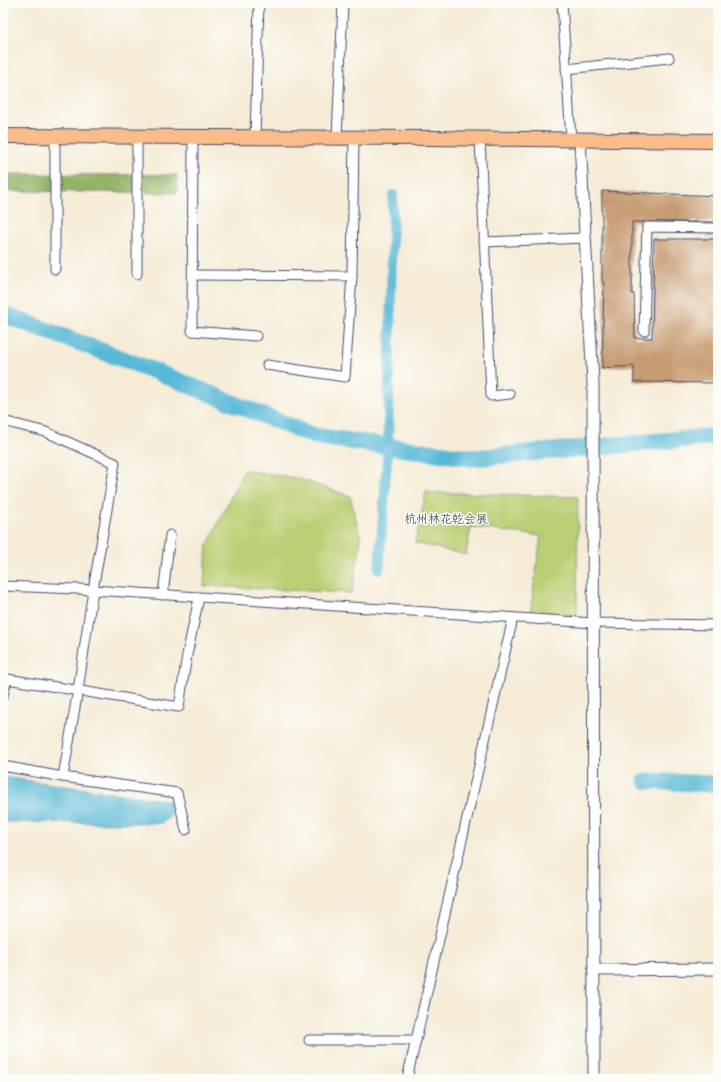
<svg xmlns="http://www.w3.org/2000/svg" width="721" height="1082" viewBox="0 0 721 1082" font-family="'Balsamiq Sans','LXGW WenKai TC',sans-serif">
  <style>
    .green { fill: #bacf73; stroke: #6a7f68 }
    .forest { fill: #93b265; stroke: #577062 }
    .water { fill: #59b9d7; stroke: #3a749a }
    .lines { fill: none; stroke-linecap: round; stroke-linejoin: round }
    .canal { stroke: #59b9d7; stroke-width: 10 }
    .river { stroke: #59b9d7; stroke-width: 17 }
    .building { fill: #c89c73 }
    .minor-casing { stroke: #3c4b70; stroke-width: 11 }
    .tertiary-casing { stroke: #3c4b70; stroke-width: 13 }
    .primary-casing { stroke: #3c4b70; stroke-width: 16 }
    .minor { stroke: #fff; stroke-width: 9 }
    .tertiary { stroke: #fff; stroke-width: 11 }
    .primary { stroke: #fabc8b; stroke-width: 14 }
    .labels { text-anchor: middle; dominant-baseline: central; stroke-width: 3; stroke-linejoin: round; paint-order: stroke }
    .park-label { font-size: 12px; fill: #4b5f64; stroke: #fdfcf7 }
  </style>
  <rect width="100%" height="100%" fill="#fdfcf7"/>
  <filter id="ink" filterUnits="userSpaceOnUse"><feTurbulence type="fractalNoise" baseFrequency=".025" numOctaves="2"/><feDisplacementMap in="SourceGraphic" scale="8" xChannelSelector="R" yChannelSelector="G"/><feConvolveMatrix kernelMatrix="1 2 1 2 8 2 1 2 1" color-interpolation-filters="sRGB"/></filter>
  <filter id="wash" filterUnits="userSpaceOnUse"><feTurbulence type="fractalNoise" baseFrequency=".012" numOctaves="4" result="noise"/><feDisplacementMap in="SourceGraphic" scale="16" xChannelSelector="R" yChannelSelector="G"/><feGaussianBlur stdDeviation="0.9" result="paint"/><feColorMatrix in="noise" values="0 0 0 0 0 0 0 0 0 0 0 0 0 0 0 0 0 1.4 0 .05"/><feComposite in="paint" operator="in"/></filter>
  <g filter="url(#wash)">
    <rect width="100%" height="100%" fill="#f5ebd6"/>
    <g class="green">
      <path d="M244,470L297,478L350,496L361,540L352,593L204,586L207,546Z"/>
      <path d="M426,492L578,497L577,619L530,614L541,536L471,527L466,555L415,543Z"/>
    </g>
    <path class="forest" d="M3,174L177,175V193L3,191Z"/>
    <path class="water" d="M3,777L169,801L170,817L161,823L3,822Z"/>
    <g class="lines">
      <path class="canal" d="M379,570L388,446L393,195"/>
      <g class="river">
        <path d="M3,314L152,370L314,436L473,458L718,436"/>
        <path d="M646,781L718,784"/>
      </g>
    </g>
    <g id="blocks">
      <path class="building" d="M602,191L718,196L717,222H632V294H634L635,338H652L654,239H718V383L634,382V366L602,368L604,283L602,282Z"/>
    </g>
  </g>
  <g filter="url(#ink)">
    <use href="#blocks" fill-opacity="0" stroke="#3c4b70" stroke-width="1"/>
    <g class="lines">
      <g class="minor-casing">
        <g id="minor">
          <path d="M562,3L571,139"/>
          <path d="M566,69L669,58"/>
          <path d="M55,136V269"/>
          <path d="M137,136V274"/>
          <path d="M193,136L192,331L256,336"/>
          <path d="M255,137L259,3"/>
          <path d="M337,137L343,3"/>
          <path d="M480,138L491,396L510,394"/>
          <path d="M484,242L585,238"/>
          <path d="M193,275L352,276L354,137"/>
          <path d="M644,331L647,227L718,228"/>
          <path d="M267,365L345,377L352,276"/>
          <path d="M3,421L46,432L115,463L93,590L78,690L63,777L177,793L186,830"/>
          <path d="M3,586L77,589L594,623L718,625"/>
          <path d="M163,595L170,535"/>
          <path d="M3,695L7,679L179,707L187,655L199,598"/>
          <path d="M3,766L63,777"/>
          <path d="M309,1040H416"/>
          <path d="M407,1079L513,618"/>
        </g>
      </g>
      <g class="tertiary-casing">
        <g id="tertiary">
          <path d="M580,140L593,383L594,1079"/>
          <path d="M594,970L718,969"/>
        </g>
      </g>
      <g class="primary-casing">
        <path id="primary" d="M3,136L428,138L718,141"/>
      </g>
      <use href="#minor" class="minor"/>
      <use href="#tertiary" class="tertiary"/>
      <use href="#primary" class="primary"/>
    </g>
  </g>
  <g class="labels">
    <g class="park-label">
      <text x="446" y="519">杭州林花乾会展</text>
    </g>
  </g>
  <rect width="721" height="1082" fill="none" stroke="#fdfcf7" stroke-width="16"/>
</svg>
